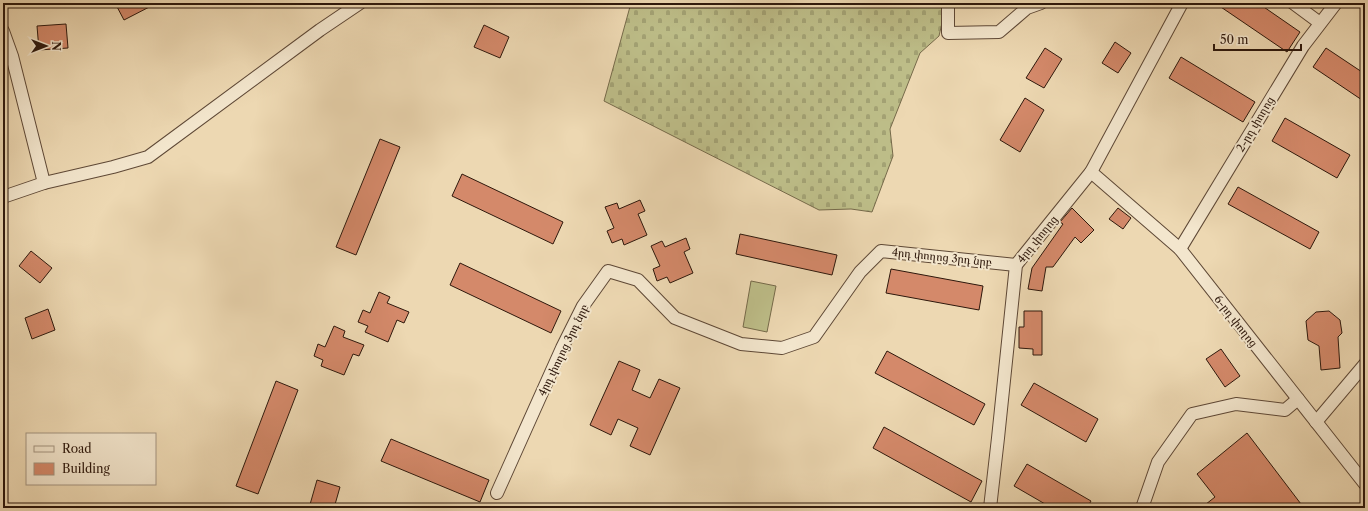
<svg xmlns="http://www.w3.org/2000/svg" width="1368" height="511" viewBox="0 0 1368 511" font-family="'Libre Caslon Text','Noto Serif Armenian',serif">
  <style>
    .cemetery { fill: url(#cemetery-stones); stroke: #766a4a }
    .pitch { fill: #bdbd88; stroke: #766a4a }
    .building { fill: #d4896a; stroke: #2e180c }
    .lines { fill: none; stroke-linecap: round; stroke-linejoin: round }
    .minor-casing { stroke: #5e4836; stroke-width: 14 }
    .minor { stroke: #f3e6cd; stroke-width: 12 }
    .labels { text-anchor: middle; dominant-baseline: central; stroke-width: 4; stroke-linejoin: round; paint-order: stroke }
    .street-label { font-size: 11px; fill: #2e180c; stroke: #f3e6cd }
  </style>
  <defs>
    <pattern id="cemetery-stones" width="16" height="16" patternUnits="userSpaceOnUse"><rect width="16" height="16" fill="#bdbd88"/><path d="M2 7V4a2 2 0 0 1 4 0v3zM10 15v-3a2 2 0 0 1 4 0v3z" fill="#a3a274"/></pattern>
  </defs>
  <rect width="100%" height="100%" fill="#edd8b2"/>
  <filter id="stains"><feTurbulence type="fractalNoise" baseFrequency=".005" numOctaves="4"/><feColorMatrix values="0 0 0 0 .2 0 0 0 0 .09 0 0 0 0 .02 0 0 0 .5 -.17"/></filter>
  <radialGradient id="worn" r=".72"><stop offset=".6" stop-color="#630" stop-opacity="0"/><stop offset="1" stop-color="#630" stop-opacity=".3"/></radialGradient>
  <path class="cemetery" d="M631,3H941L944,14L939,36L920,53L890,129L893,156L872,212L851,209L819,210L604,101Z"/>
  <path class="pitch" d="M751,281L776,286L767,332L743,327Z"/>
  <g class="building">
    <path d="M115,3H157L124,20Z"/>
    <path d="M1215,3H1258L1300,32L1287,52Z"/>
    <path d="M66,24L68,48L39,50L37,26Z"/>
    <path d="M484,25L509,37L500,58L474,47Z"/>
    <path d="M1115,42L1131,53L1118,73L1102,63Z"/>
    <path d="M1045,48L1062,59L1044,88L1026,78Z"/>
    <path d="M1326,48L1365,74V102L1313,67Z"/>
    <path d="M1181,57L1255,102L1243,122L1169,78Z"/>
    <path d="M1025,98L1044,110L1020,152L1000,140Z"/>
    <path d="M1285,118L1350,155L1337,178L1272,141Z"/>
    <path d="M380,139L400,147L356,255L336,247Z"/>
    <path d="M462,174L563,222L553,244L452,196Z"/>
    <path d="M1238,187L1319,232L1310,249L1228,204Z"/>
    <path d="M640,200L645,211L638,214L647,235L624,245L622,239L612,243L607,231L614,228L605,207L617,203L619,209Z"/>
    <path d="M1072,208L1094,230L1081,243L1075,237L1053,267H1046L1042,291L1028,289L1032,268L1063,224L1060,222Z"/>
    <path d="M1118,208L1131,218L1123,229L1109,219Z"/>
    <path d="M740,234L837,255L832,275L736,254Z"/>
    <path d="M686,238L690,249L684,252L693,273L670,283L667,277L657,281L653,269L660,266L651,246L662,241L665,247Z"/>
    <path d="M31,251L52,268L40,283L19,266Z"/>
    <path d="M460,263L561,311L551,333L450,285Z"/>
    <path d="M891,269L983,286L979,310L886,293Z"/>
    <path d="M379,292L390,297L387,303L409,312L404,323L397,320L388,342L365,332L368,326L358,322L363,310L370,313Z"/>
    <path d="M48,309L55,330L32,339L25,318Z"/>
    <path d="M1024,311H1042V355H1033V349L1019,348V327H1024Z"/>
    <path d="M1329,311L1340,320L1342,333L1338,337L1340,368L1321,370L1319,346L1308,340L1306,321L1316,312Z"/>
    <path d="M334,326L345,331L343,337L364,345L359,356L353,354L344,375L321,366L323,360L314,356L318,344L325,347Z"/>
    <path d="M1221,349L1240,376L1225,387L1206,359Z"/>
    <path d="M887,351L985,404L974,425L875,373Z"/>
    <path d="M619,361L640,370L632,390L650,398L659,379L680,388L650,455L630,446L638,428L618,419L611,435L590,425Z"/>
    <path d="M276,381L298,390L258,494L236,486Z"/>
    <path d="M1034,383L1098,419L1086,442L1021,405Z"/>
    <path d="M884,427L982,481L971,502L873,448Z"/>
    <path d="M1247,433L1304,508H1271L1267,504L1262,508H1201L1215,497L1197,474Z"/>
    <path d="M391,439L489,480L480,502L381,461Z"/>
    <path d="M1027,464L1091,501L1087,508H1052L1014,486Z"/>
    <path d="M317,480L340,487L334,508H309Z"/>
  </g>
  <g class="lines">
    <g class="minor-casing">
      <g id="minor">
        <path d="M948,3V33L999,32L1027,8L1041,3"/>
        <path d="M1293,3L1320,23"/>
        <path d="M3,31L12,56L44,183"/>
        <path d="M1091,172L1180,249L1365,484"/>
        <path d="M3,197L44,183L113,167L148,157L320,30L360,3"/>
        <path d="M1180,249L1303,46L1336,3"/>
        <path d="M1316,422L1365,364"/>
        <path d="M497,493L562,348L583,306L608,271L638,280L675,318L741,344L782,348L814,337L860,272L881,251L1016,265"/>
        <path d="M990,508L998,438L1016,265L1091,172L1182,3"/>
        <path d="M1142,508L1158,462L1192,414L1236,404L1285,410L1298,399"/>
      </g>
    </g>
    <use href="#minor" class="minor"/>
  </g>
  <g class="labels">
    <g class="street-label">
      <text transform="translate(1255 124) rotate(-59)">2-րդ փողոց</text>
      <text transform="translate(1037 239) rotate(-51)">4րդ փողոց</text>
      <text transform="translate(942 257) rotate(6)">4րդ փողոց 3րդ նրբ</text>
      <text transform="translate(1236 321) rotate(52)">6-րդ փողոց</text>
      <text transform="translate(563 350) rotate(-64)">4րդ փողոց 3րդ նրբ</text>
    </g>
  </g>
  <rect width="1368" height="511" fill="none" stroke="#edd8b2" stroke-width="16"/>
  <rect x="4" y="4" width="1360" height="503" fill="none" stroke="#2e180c" stroke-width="2"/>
  <rect x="8" y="8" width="1352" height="495" fill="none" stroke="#2e180c"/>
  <rect x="26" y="433" width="130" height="52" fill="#f3e6cd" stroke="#a49480"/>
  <rect x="34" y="446" width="20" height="6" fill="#f3e6cd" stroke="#a49480"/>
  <text x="62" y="453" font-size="12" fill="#2e180c">Road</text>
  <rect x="34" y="463" width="20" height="12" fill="#d4896a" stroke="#a49480"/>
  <text x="62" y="473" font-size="12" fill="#2e180c">Building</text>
  <g transform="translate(46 46) rotate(90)" stroke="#f3e6cd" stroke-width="3" paint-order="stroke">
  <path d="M0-3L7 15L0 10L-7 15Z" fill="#2e180c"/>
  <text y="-6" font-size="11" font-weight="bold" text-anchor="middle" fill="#2e180c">N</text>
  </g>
  <path d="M1214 44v6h87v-6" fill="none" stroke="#2e180c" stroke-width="2"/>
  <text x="1220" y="44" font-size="12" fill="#2e180c" stroke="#f3e6cd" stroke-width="3" paint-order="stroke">50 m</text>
  <rect width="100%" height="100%" filter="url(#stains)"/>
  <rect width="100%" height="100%" fill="url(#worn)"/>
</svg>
